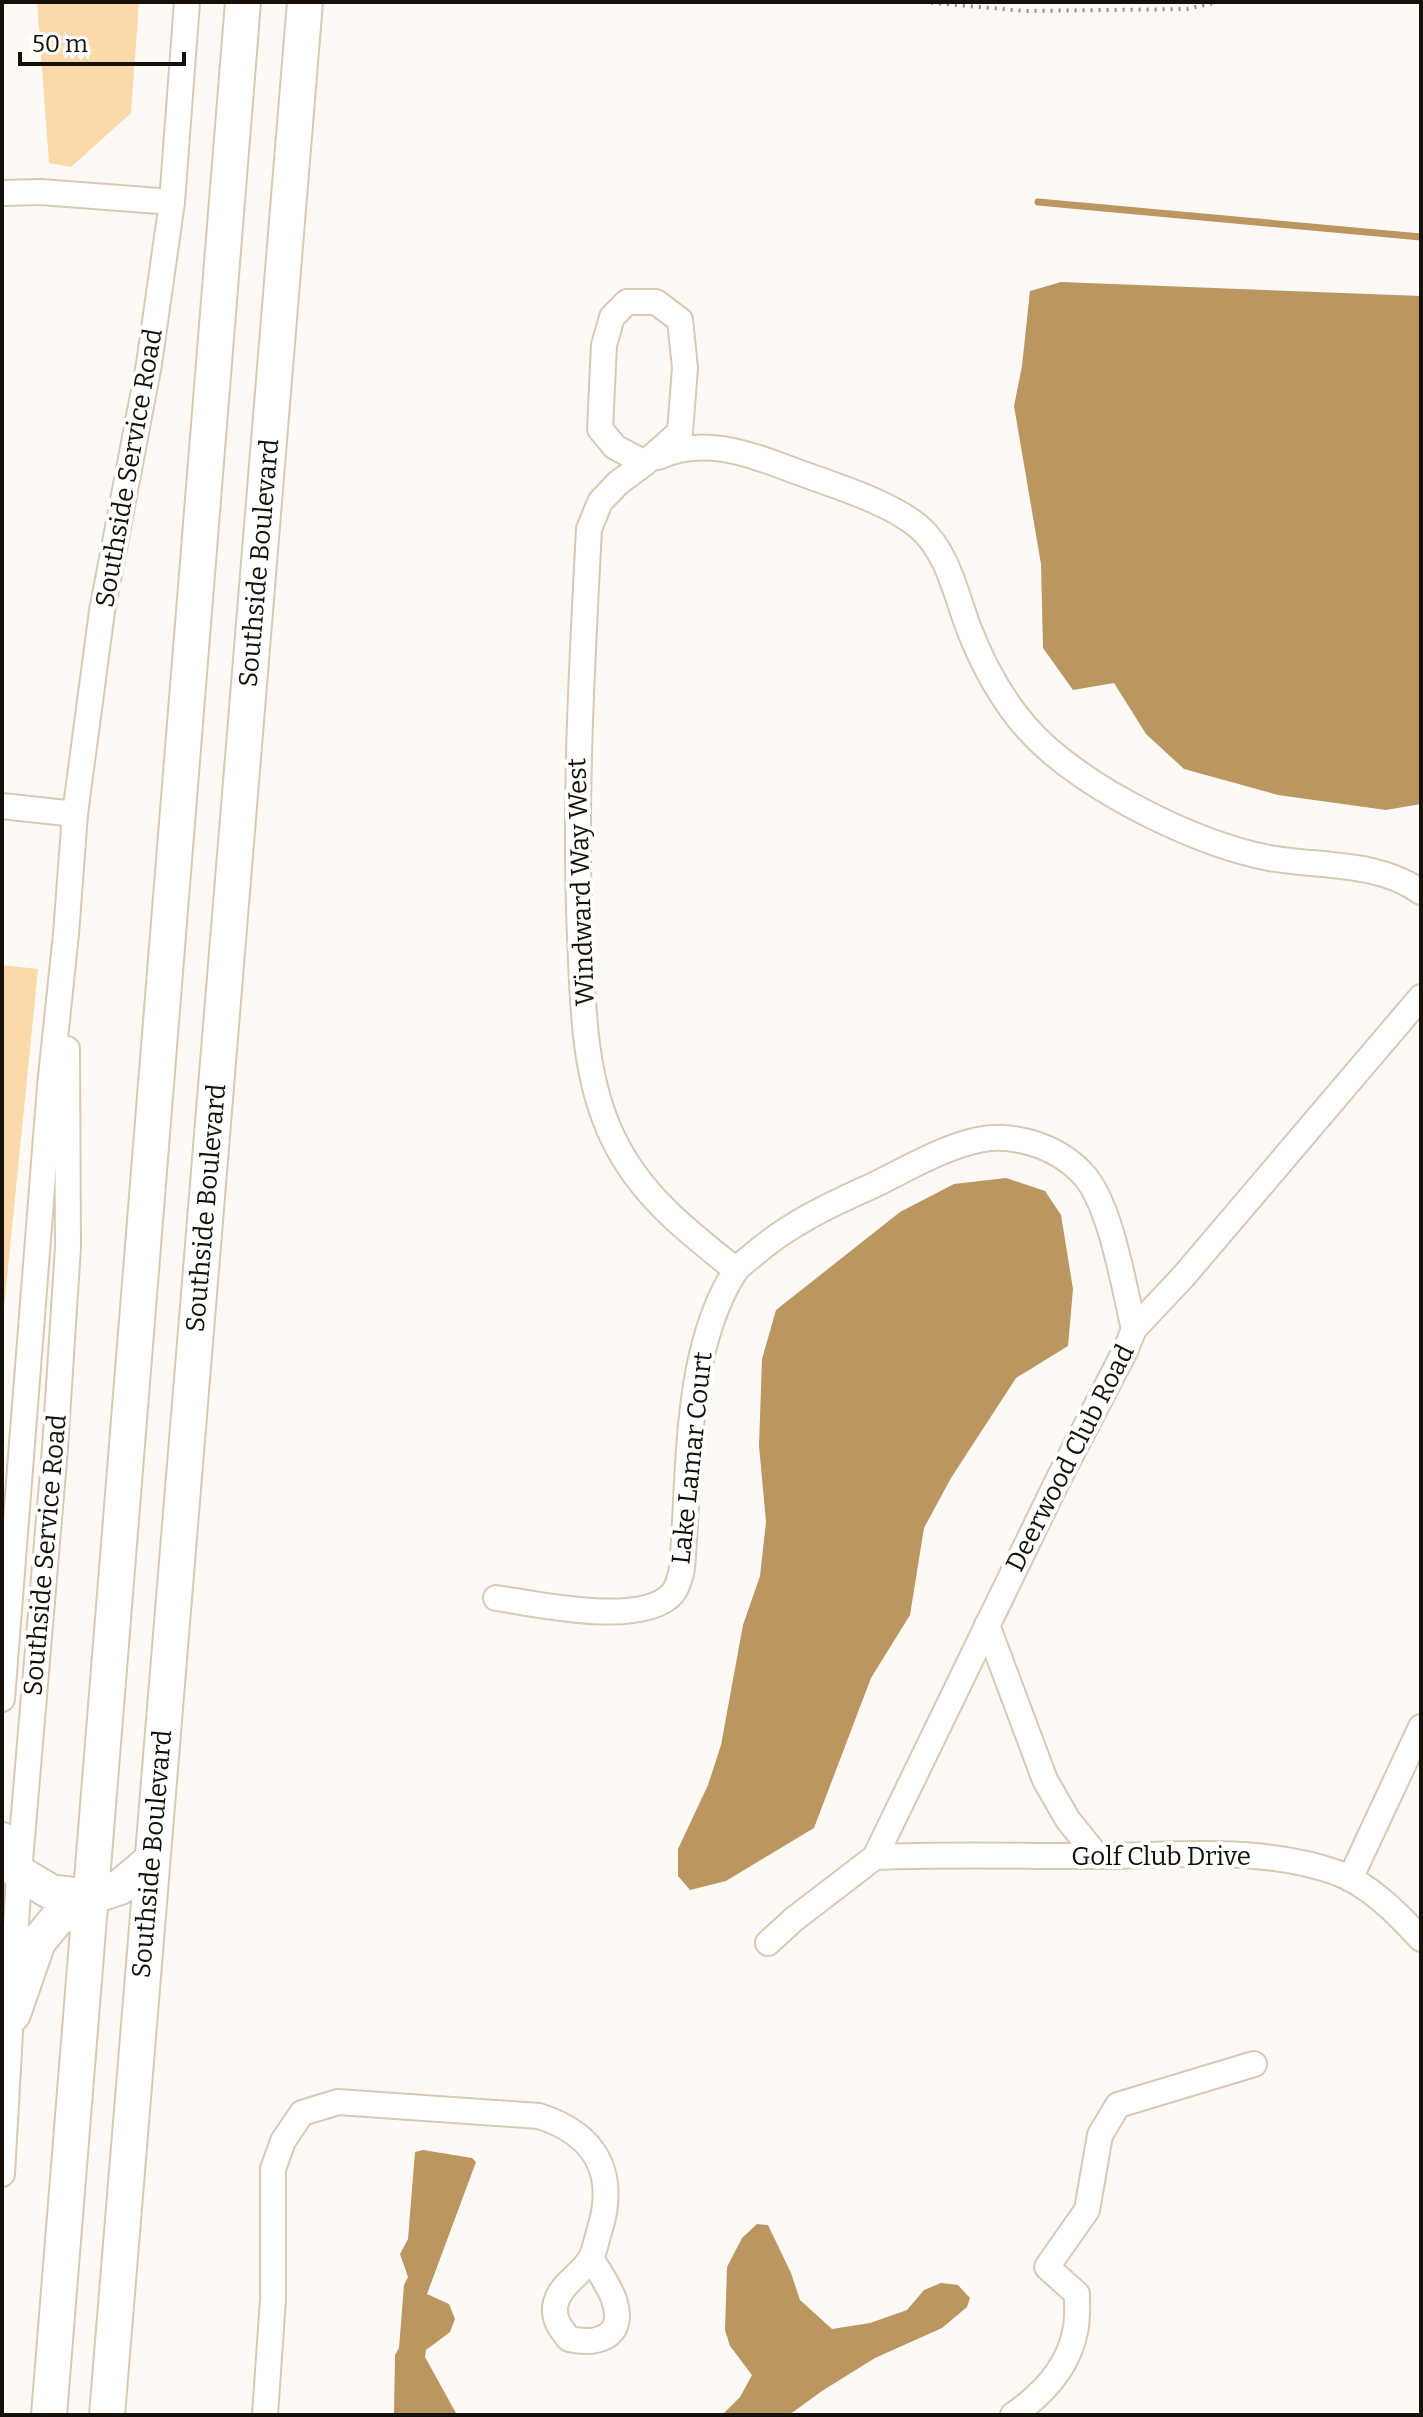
<svg xmlns="http://www.w3.org/2000/svg" width="1423" height="2417" viewBox="0 0 1423 2417" font-family="Bitter,serif">
  <style>
    .green { fill: #fbd9aa }
    .water { fill: #bb9661 }
    .lines { fill: none; stroke-linecap: round; stroke-linejoin: round }
    .stream { stroke: #bb9661; stroke-width: 7 }
    .minor-casing { stroke: #d9c9b4; stroke-width: 28 }
    .highway-casing { stroke: #d9c9b4; stroke-width: 38 }
    .path { stroke: #94908a; stroke-width: 4; stroke-dasharray: 2 6; stroke-linecap: butt }
    .minor { stroke: #fff; stroke-width: 24 }
    .highway { stroke: #fff; stroke-width: 34 }
    .labels { text-anchor: middle; dominant-baseline: central; stroke-width: 8; stroke-linejoin: round; paint-order: stroke }
    .street-label { font-size: 26px; fill: #151008; stroke: #fff }
  </style>
  <rect width="100%" height="100%" fill="#fdfaf6"/>
  <g class="green">
    <path d="M37,2H139L131,113L71,167L49,163Z"/>
    <path d="M2,965L38,969L2,1328Z"/>
  </g>
  <g class="water">
    <path d="M1061,282L1421,296V804L1386,810L1278,795L1184,769L1146,734L1114,683L1073,690L1043,648L1041,564L1014,406L1022,366L1030,291Z"/>
    <path d="M1006,1178L1045,1191L1061,1215L1073,1289L1068,1346L1016,1378L951,1478L924,1528L910,1615L871,1678L814,1828L726,1881L690,1890L678,1876V1849L708,1785L721,1745L743,1625L760,1576L766,1522L759,1446L762,1359L776,1310L900,1212L954,1184Z"/>
    <path d="M423,2150L472,2158L476,2162L427,2294L449,2304L455,2319L450,2332L426,2350L425,2357L457,2415H394L395,2355L399,2348L404,2285L408,2277L400,2254L408,2239L415,2152Z"/>
    <path d="M757,2224L768,2225L791,2273L800,2300L832,2329L870,2323L907,2310L924,2290L941,2283L958,2285L970,2298L967,2307L942,2328L875,2358L822,2391L789,2415H722L740,2397L752,2375L730,2346L725,2330L727,2267L742,2238Z"/>
  </g>
  <g class="lines">
    <path class="stream" d="M1038,202L1421,237"/>
    <g class="minor-casing">
      <g id="minor">
        <path d="M2,193L41,192L172,202"/>
        <path d="M658,457C701,437 745,452 787,468C826,483 887,500 919,527C948,552 956,595 969,629C987,675 1011,717 1048,749C1103,797 1198,844 1269,858C1320,867 1377,861 1421,892"/>
        <path d="M645,463L615,447L600,429L604,345L612,317L627,302H656L680,320L685,368L680,432L645,463L618,483L600,502L589,529C582,665 574,800 580,936C583,1004 583,1076 613,1138C640,1195 688,1232 736,1270"/>
        <path d="M2,806L75,814"/>
        <path d="M496,1598C537,1604 643,1628 673,1593C678,1587 680,1577 682,1569C690,1475 683,1355 734,1273C738,1266 746,1261 752,1256C787,1225 829,1205 872,1186C905,1170 941,1148 978,1140C996,1136 1015,1138 1032,1143C1052,1149 1069,1159 1083,1174C1111,1204 1124,1288 1134,1329"/>
        <path d="M987,1625L1045,1780L1068,1820L1097,1856"/>
        <path d="M2,1699L50,1086L66,934L75,814L102,611L149,364L172,202L187,2"/>
        <path d="M875,1857C944,1854 1013,1856 1082,1856C1167,1857 1253,1844 1335,1872C1369,1884 1398,1914 1421,1939"/>
        <path d="M1350,1879L1421,1727"/>
        <path d="M768,1943L793,1920L875,1857L1057,1482L1125,1351L1134,1329L1183,1277L1421,997"/>
        <path d="M2,2174L19,1873L55,1448L68,1247L67,1049"/>
        <path d="M265,2415L273,2299V2169L283,2141L302,2113L338,2102L539,2116C595,2134 617,2172 600,2229C597,2238 595,2250 591,2258C581,2275 558,2285 555,2307C554,2321 561,2329 569,2339C596,2345 625,2338 615,2303C612,2290 598,2270 591,2258"/>
        <path d="M1013,2415C1042,2395 1068,2367 1075,2332C1078,2320 1077,2306 1077,2294L1047,2267L1087,2210L1100,2135L1118,2105L1254,2064"/>
      </g>
    </g>
    <g class="highway-casing">
      <g id="highway">
        <path d="M2,1840L19,1873L51,1892L90,1897"/>
        <path d="M13,2014L38,1942L56,1920L90,1897L120,1887L151,1861"/>
        <path d="M49,2415L243,2"/>
        <path d="M107,2415L305,2"/>
      </g>
    </g>
    <path class="path" d="M923,2L1025,11L1187,9L1217,2"/>
    <use href="#minor" class="minor"/>
    <use href="#highway" class="highway"/>
  </g>
  <g class="labels">
    <g class="street-label">
      <text transform="translate(129 468) rotate(-80)">Southside Service Road</text>
      <text transform="translate(259 563) rotate(-85)">Southside Boulevard</text>
      <text transform="translate(581 882) rotate(-92)">Windward Way West</text>
      <text transform="translate(206 1208) rotate(-85)">Southside Boulevard</text>
      <text transform="translate(692 1458) rotate(-84)">Lake Lamar Court</text>
      <text transform="translate(1070 1458) rotate(-63)">Deerwood Club Road</text>
      <text transform="translate(45 1555) rotate(-85)">Southside Service Road</text>
      <text transform="translate(152 1854) rotate(-85)">Southside Boulevard</text>
      <text x="1161" y="1856">Golf Club Drive</text>
    </g>
  </g>
  <rect width="1423" height="2417" fill="none" stroke="#151008" stroke-width="8"/>
  <path d="M20 52v12h164v-12" fill="none" stroke="#151008" stroke-width="4"/>
  <text x="32" y="52" font-size="24" fill="#151008" stroke="#ffffff" stroke-width="6" paint-order="stroke">50 m</text>
</svg>
